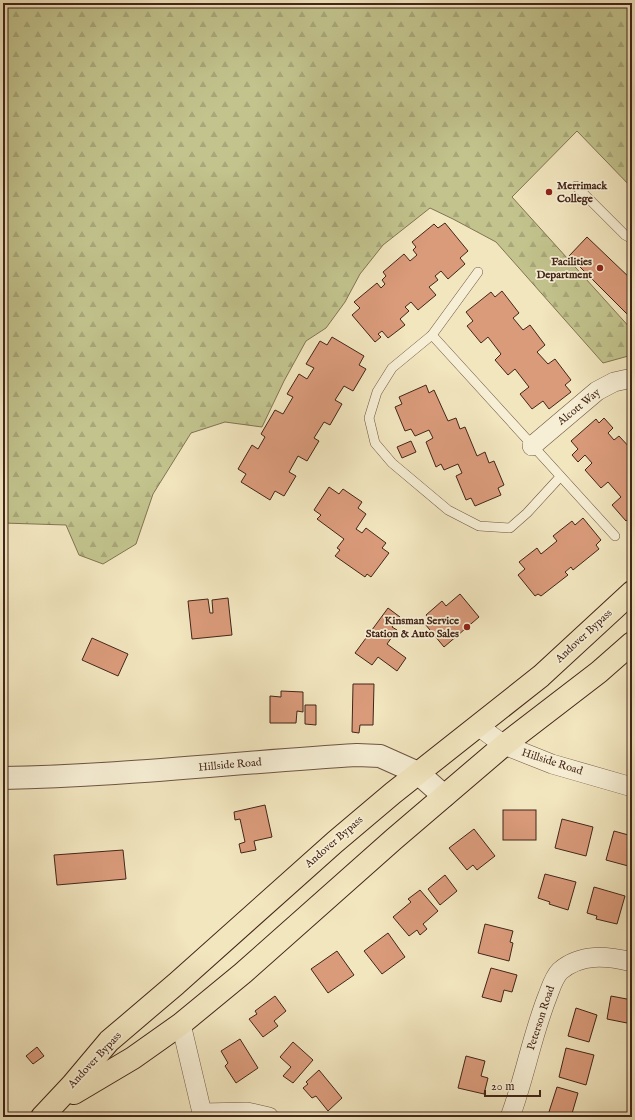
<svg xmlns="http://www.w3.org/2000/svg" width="635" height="1120" viewBox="0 0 635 1120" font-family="'IM FELL English',serif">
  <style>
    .forest { fill: url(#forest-firs); stroke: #827453 }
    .building { fill: #da9b7b; stroke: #432519 }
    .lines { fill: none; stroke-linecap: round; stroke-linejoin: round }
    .service-casing { stroke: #6f5542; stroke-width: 10 }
    .minor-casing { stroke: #6f5542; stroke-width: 20 }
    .tertiary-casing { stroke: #6f5542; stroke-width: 24 }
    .primary-casing { stroke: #432519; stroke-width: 24 }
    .service { stroke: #f7efd5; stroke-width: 9 }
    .minor { stroke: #f7efd5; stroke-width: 19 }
    .tertiary { stroke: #f7efd5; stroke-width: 22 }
    .primary { stroke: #f2e6bf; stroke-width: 22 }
    .poi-dot { fill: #8f2418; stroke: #f7efd5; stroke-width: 1.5 }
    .labels { text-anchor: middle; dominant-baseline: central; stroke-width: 3.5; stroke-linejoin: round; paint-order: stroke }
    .poi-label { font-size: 11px; font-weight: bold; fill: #432519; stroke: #f7efd5; text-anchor: end }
    .street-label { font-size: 11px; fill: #432519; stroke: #f7efd5 }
  </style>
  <defs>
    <pattern id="forest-firs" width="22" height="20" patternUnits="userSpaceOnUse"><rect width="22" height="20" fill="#c2c38d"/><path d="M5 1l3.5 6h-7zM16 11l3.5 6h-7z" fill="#a8a779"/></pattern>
  </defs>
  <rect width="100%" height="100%" fill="#f2e6bf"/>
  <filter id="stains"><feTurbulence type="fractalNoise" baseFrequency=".005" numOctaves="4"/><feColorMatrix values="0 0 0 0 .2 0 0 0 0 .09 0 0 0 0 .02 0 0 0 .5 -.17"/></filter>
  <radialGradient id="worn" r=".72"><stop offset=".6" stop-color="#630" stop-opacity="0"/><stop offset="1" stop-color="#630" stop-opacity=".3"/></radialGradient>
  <path class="forest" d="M3,3H632V188L577,131L512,197L632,330V355L603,363L496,242L453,219L430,208L383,245L360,274L345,302L326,328L306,341L284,381L262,427L225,422L191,433L153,494L136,544L103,564L79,555L66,525L3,523Z"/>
  <g class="building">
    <path d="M445,223L468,251L460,258L465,264L448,279L441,271L435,276L438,280L429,287L436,295L418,310L411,302L405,307L409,311L400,319L405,325L388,338L382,331L378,334L381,337L375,342L352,315L360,308L354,302L377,283L381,288L385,284L382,280L386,276L383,272L404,254L410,261L417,255L413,250L416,247L412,242L434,224L438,228Z"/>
    <path d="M587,237L632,280V319L569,256Z"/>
    <path d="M502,291L519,313L513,318L523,330L530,325L545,345L537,352L548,364L555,359L571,380L565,385L571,392L549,409L543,401L532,409L520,394L529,387L515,369L508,375L495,360L501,354L488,337L481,343L467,326L473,321L466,312L491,292L495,297Z"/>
    <path d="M332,337L364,356L359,365L366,369L353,391L344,386L335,400L342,404L330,425L324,422L314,438L319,441L307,461L298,456L289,472L296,476L284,496L275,491L270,500L241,482L246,474L238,469L252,445L258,449L265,437L261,434L275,410L283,414L293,397L287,394L299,374L307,379L314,368L306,364L320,341L327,345Z"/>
    <path d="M426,385L429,393L434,390L448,421L456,418L460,429L465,427L477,456L485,452L489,463L494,461L504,485L498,488L501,495L475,506L471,498L466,500L456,476L462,473L458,464L444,470L441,464L436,467L426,442L433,438L429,430L415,436L411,429L405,431L395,407L402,404L399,397Z"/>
    <path d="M604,418L613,428L608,433L614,440L619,436L632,450V516L626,521L612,505L621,497L608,482L601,488L585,470L592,463L585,455L578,462L572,455L578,449L571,441L596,419L599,423Z"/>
    <path d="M411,441L416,452L402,458L397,447Z"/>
    <path d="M329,487L339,494L343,489L362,502L358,508L366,514L356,529L362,533L366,528L386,543L382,548L389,553L371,577L367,574L365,577L335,556L340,550L337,548L344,539L317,519L321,515L314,510Z"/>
    <path d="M583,518L601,540L596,545L599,549L573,570L571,567L565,572L568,575L541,596L538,594L535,596L518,575L525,569L519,562L537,548L541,554L557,541L553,536L572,521L575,525Z"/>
    <path d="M460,594L479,617L444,647L425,624L430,620L426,615L442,601L446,606Z"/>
    <path d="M228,598L232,635L192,639L188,601L208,599L210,613H213L212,600Z"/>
    <path d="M388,608L400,617L392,627L397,630L387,644L406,658L397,671L378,657L372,665L355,653Z"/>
    <path d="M92,638L128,654L118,676L82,660Z"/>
    <path d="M353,684H374L373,725H360L359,733L352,732Z"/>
    <path d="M281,691L303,692V712L297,711L296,723H270V696L281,697Z"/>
    <path d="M305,705H316V725L305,724Z"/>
    <path d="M265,805L272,837L254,841L256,850L241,853L239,844L245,842L240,819L235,820L234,812Z"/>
    <rect x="503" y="810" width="33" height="30"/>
    <path d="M562,819L593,827L586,856L555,848Z"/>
    <path d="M474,829L495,856L477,870L473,865L467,870L449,848Z"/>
    <path d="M614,831L632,836V867L606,860Z"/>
    <path d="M123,850L126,879L57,885L54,855Z"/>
    <path d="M545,874L576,882L568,910L549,904L550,902L538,898Z"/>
    <path d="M445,875L457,891L440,905L428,889Z"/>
    <path d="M594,887L625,896L617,924L596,919L597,916L587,913Z"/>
    <path d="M420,890L438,911L423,924L427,929L420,935L417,930L409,936L393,917L411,902L408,899Z"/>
    <path d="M485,924L513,931L510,942L513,943L509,961L478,953Z"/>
    <path d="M388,933L405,957L382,974L364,951Z"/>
    <path d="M337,951L354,975L328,993L311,969Z"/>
    <path d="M491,968L517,975L512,992L504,990L501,1002L482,997Z"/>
    <path d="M275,996L286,1011L274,1021L278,1026L263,1037L249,1019L257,1014L255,1011Z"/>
    <path d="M611,996L632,1000V1024L607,1019Z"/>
    <path d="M576,1008L597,1015L589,1042L568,1036Z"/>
    <path d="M240,1039L258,1068L236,1083L225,1066L228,1063L221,1051Z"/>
    <path d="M293,1042L313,1060L293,1083L283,1076L291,1067L280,1057Z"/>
    <path d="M37,1047L44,1056L33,1064L26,1056Z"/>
    <path d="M566,1048L594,1055L586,1085L559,1077Z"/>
    <path d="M466,1056L485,1061L481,1076L488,1078L484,1094L458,1088Z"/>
    <path d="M319,1070L342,1098L328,1111L316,1096L312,1098L303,1088L308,1084L306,1082Z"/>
    <path d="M557,1087L578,1093L571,1117H554L548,1115Z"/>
  </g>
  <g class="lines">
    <g class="service-casing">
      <g id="service">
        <path d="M576,186L625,235L632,239"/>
        <path d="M478,272L432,335L392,368L377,392L369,418L375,443L392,463L448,510L479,526L510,528L527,513L560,477"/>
        <path d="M432,335L615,536"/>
      </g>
    </g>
    <g class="minor-casing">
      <g id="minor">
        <path d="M532,446L597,391L614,382L632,378"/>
        <path d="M478,726L504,745L552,764L632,787"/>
        <path d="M181,1024L203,1117"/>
        <path d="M202,1113L247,1112L269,1117"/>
        <path d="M510,1117C525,1077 532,1035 548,995C551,987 554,977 560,971C581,953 607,956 632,962"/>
      </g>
    </g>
    <g class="tertiary-casing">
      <path id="tertiary" d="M3,778C121,776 239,762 357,755L380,756L418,773L444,796"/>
    </g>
    <g class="primary-casing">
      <g id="primary">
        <path d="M74,1093L133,1058L181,1024L243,973L394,839L504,745L599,672L632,643"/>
        <path d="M42,1117L72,1085L109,1041L176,984L335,842L393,793L541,676L632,592"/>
      </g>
    </g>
    <use href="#service" class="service"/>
    <use href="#minor" class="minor"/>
    <use href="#tertiary" class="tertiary"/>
    <use href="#primary" class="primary"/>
  </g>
  <g class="poi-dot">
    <circle cx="549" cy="192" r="4"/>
    <circle cx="600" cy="268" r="4"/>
    <circle cx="467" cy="627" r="4"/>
  </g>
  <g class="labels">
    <g class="poi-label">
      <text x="557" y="186" text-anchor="start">Merrimack<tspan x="557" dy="13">College</tspan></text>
      <text x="592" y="262">Facilities<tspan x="592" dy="13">Department</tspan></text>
      <text x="459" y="621">Kinsman Service<tspan x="459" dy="13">Station &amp; Auto Sales</tspan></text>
    </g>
    <g class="street-label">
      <text transform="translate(579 407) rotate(-39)">Alcott Way</text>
      <text transform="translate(584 636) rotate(-43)">Andover Bypass</text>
      <text transform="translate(552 762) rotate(18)">Hillside Road</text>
      <text transform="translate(230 765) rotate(-5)">Hillside Road</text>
      <text transform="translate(334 842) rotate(-41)">Andover Bypass</text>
      <text transform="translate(541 1018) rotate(-72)">Peterson Road</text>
      <text transform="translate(95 1060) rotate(-47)">Andover Bypass</text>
    </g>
  </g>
  <rect width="635" height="1120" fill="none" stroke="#f2e6bf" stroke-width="16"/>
  <rect x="4" y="4" width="627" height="1112" fill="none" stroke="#432519" stroke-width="2"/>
  <rect x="8" y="8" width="619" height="1104" fill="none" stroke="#432519"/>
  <path d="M485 1090v6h55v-6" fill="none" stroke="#432519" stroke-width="2"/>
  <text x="491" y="1090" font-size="12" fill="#432519" stroke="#f7efd5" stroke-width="3" paint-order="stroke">20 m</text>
  <rect width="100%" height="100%" filter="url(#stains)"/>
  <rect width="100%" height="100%" fill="url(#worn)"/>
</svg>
